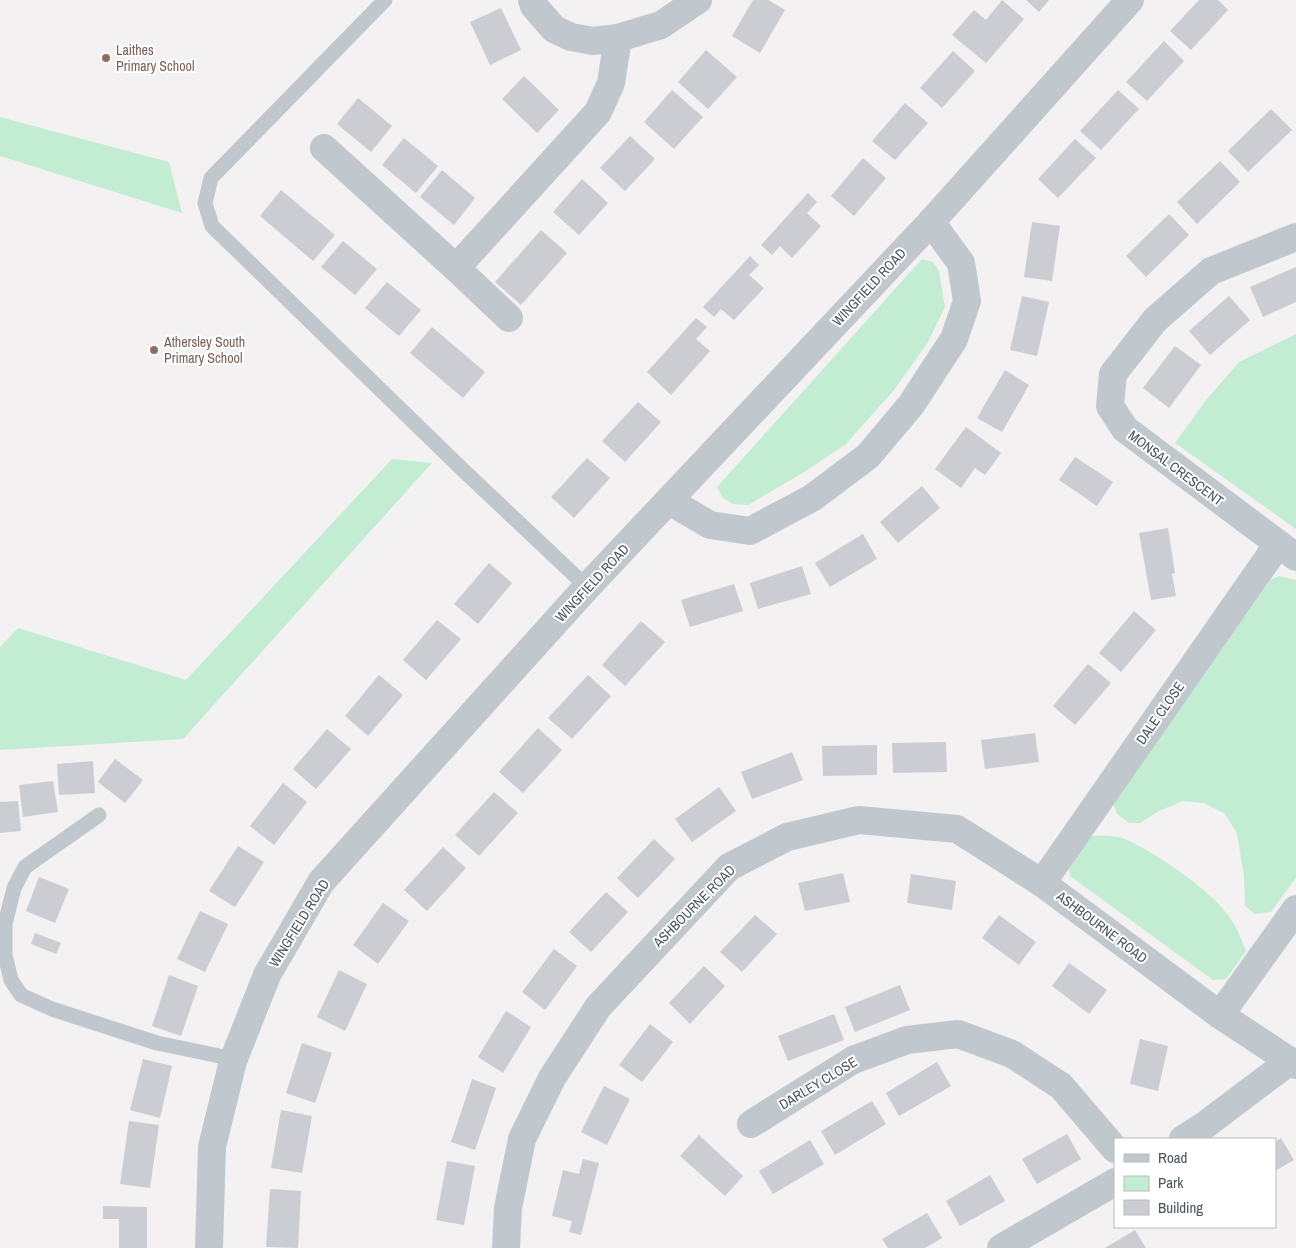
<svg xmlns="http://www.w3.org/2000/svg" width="1296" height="1248" viewBox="0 0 1296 1248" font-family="'Archivo Narrow',sans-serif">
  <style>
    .green { fill: #c3edd3 }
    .building { fill: #cbcdd3 }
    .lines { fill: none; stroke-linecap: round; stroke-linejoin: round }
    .service { stroke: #c0c8ce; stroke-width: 15 }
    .minor { stroke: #c0c8ce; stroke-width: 28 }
    .education-dot { fill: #8d6e63; stroke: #fff; stroke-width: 2 }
    .labels { text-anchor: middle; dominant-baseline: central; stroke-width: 4; stroke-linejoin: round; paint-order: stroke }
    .education-label { font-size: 14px; fill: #785e54; stroke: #fff; text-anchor: start }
    .street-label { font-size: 14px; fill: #4a545d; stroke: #fff }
  </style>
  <rect width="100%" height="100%" fill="#f3f1f1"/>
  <g class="green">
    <path d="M0,117L169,162L182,213L0,156Z"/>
    <path d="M922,259L933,262L939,271L945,307L928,342L894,390L846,444L806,471L748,505L733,504L723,498L717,487Z"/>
    <path d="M1296,334V529L1175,443L1207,399L1239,362Z"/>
    <path d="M392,459L432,463L183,739L0,750V647L18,628L186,680Z"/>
    <path d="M1279,576L1296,580V878L1271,912L1255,914L1245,906L1244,877L1237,833L1224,813L1203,803L1183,801L1159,811L1140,823H1129L1117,814L1113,803L1271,579Z"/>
    <path d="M1088,836C1099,836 1113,835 1122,838C1150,848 1210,890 1227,914C1236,925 1241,938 1246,951L1226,979L1213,980L1070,876L1068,863Z"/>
  </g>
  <g class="building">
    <path d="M753,0H768L785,10L760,53L732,36Z"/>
    <path d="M1002,0L1024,19L986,63L952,35L974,10L986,20Z"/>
    <path d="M1026,0H1049L1039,12Z"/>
    <path d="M1199,0H1218L1228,10L1191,50L1170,31Z"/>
    <path d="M501,8L521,50L490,65L470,22Z"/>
    <path d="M1164,41L1184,61L1147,101L1126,82Z"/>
    <path d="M706,50L737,77L708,109L678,82Z"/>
    <path d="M953,51L975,71L942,108L920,88Z"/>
    <path d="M524,76L559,110L537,133L502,99Z"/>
    <path d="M672,90L703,117L674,149L644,122Z"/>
    <path d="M1118,90L1139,109L1101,150L1080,131Z"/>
    <path d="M358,98L392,126L371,152L337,124Z"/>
    <path d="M905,103L928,123L895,160L872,141Z"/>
    <path d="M1271,109L1292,130L1248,172L1228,151Z"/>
    <path d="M630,136L655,159L625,191L600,168Z"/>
    <path d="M404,138L438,166L416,193L382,165Z"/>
    <path d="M1075,139L1096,158L1058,198L1038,179Z"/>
    <path d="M863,158L886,178L854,216L831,196Z"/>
    <path d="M1220,161L1240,182L1197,224L1177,202Z"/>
    <path d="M442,170L475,198L454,225L420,197Z"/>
    <path d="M582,179L608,203L579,235L553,212Z"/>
    <path d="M281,190L335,235L313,261L260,216Z"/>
    <path d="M808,193L817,202L807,213L821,226L792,258L780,246L772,255L761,245Z"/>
    <path d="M1169,214L1189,235L1146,277L1126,256Z"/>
    <path d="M1032,222L1060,226L1052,281L1024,277Z"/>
    <path d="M541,230L567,253L521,305L495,282Z"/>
    <path d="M343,241L377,269L355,295L321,267Z"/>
    <path d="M750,256L759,265L749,275L764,288L734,320L721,309L714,317L703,307Z"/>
    <path d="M1296,267V302L1263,317L1250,287Z"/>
    <path d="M387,282L421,310L399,336L365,308Z"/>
    <path d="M1022,296L1049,302L1037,356L1010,350Z"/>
    <path d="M1229,296L1250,320L1210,355L1189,331Z"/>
    <path d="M696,318L707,327L696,339L710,351L671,395L647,372Z"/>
    <path d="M432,327L485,372L463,398L410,353Z"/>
    <path d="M1175,346L1201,365L1169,408L1143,388Z"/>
    <path d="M1005,370L1029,385L1002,432L977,418Z"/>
    <path d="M638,402L661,422L625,462L602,441Z"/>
    <path d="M966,427L1001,453L985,475L975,468L961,488L935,469Z"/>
    <path d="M1075,457L1113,482L1097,506L1059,480Z"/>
    <path d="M587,458L610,478L574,518L551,497Z"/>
    <path d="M922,486L940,508L898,543L880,522Z"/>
    <path d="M1168,528L1175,573L1172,574L1176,596L1151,600L1139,533Z"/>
    <path d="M863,534L877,559L830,587L815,563Z"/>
    <path d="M489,563L512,583L478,624L454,604Z"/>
    <path d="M802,566L811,594L758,609L750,583Z"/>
    <path d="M734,584L743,611L690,627L681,600Z"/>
    <path d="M1134,611L1156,630L1121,672L1099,653Z"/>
    <path d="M437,620L461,639L426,680L403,660Z"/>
    <path d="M641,621L665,642L625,686L602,665Z"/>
    <path d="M1088,664L1111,683L1075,725L1053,706Z"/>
    <path d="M379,675L403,695L368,736L345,716Z"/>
    <path d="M588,675L611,696L572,739L548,718Z"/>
    <path d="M538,728L562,750L523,793L499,772Z"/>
    <path d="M327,729L351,749L316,789L293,769Z"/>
    <path d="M1035,733L1039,762L985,769L981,740Z"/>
    <path d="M946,742L947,772L893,773L892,743Z"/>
    <path d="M877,745V775L823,776L822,746Z"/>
    <path d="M792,752L803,780L752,799L741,772Z"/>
    <path d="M115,759L143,780L125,803L98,782Z"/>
    <path d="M93,761L95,793L59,795L57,764Z"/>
    <path d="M53,781L58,812L23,817L19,785Z"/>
    <path d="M283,783L307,802L274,845L250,826Z"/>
    <path d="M719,787L736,811L692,842L675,819Z"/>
    <path d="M494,792L518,813L479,856L455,835Z"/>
    <path d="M18,801L21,831L0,833V802Z"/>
    <path d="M654,839L675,859L638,898L617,878Z"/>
    <path d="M238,846L264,862L235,907L209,891Z"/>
    <path d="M443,847L466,868L427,911L404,890Z"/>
    <path d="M843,873L850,902L805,911L798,883Z"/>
    <path d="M911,874L956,881L952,910L907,903Z"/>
    <path d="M39,877L69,889L55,923L26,911Z"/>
    <path d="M606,892L628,912L591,952L569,932Z"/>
    <path d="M383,903L409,921L378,964L353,945Z"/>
    <path d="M200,911L228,924L205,972L177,959Z"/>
    <path d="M755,915L777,934L742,972L720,952Z"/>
    <path d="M999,915L1036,942L1019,965L982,938Z"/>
    <path d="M35,933L61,943L56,954L31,944Z"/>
    <path d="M554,949L577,966L545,1010L522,992Z"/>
    <path d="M1069,963L1107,990L1089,1014L1052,986Z"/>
    <path d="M704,966L725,986L690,1024L669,1003Z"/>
    <path d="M339,970L367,984L345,1031L317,1017Z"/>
    <path d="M169,975L198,986L181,1036L152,1026Z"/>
    <path d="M900,985L910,1010L855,1032L845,1007Z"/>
    <path d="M506,1011L531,1027L503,1073L478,1057Z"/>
    <path d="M834,1014L844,1040L788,1061L778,1036Z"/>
    <path d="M650,1024L673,1042L642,1082L619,1065Z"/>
    <path d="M1140,1039L1168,1046L1158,1091L1130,1084Z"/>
    <path d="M302,1043L332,1053L315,1103L286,1093Z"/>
    <path d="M143,1059L172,1066L160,1118L130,1110Z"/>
    <path d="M937,1062L951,1086L899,1116L886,1093Z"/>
    <path d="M472,1079L496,1088L475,1150L451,1142Z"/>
    <path d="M604,1086L630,1099L607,1145L581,1132Z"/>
    <path d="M872,1101L886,1124L835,1155L821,1131Z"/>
    <path d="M281,1110L312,1116L302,1173L271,1168Z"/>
    <path d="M129,1121L159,1125L150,1188L120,1184Z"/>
    <path d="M1067,1134L1081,1159L1037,1184L1022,1159Z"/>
    <path d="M699,1135L743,1176L725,1196L680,1156Z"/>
    <path d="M1281,1138L1294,1160L1275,1171V1142Z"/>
    <path d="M810,1140L824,1164L773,1194L759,1171Z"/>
    <path d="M583,1159L599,1163L581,1235L569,1232L572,1221L552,1216L563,1170L579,1174Z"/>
    <path d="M447,1161L475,1166L464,1225L436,1220Z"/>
    <path d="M990,1175L1005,1201L960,1226L946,1201Z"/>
    <path d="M270,1189L301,1191L298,1248L266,1247Z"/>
    <path d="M103,1206L147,1207V1248H119V1219H103Z"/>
    <path d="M927,1213L942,1238L925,1248H888L882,1239Z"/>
    <path d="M1135,1230L1146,1248H1105Z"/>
  </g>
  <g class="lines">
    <g class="service">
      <path d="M385,0L211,178L205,203L212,226L463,470L587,587"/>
      <path d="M99,815L25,867L14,888L5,924V955L11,980L21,995L52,1009L157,1043L234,1059"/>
    </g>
    <g class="minor">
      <path d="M532,0L534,6L554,29L571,37L593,41L618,38L661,25L698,0"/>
      <path d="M324,148L456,268L509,318"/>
      <path d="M1296,237L1211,271L1155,320L1113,374L1110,406L1125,429L1296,557"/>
      <path d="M456,268L598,112L611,83L618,38"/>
      <path d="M669,501L710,525L750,531L812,498L868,456L911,405L954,339L967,301L961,263L931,222"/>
      <path d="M1042,883L1278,544"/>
      <path d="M1220,1015L1296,909"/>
      <path d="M751,1124L853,1060L907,1040L958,1034L1012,1054L1061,1086L1115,1149"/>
      <path d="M1183,1139L1205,1125L1290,1061"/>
      <path d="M209,1248L212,1147L233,1061L267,975L321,882L587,587L931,222L1130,0"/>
      <path d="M506,1248L508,1208L522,1139L552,1078L598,1007L729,867L787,837L859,820L957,829L1042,883L1220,1015L1296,1065"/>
      <path d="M1001,1248L1115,1182"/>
    </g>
  </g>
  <g class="education-dot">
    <circle cx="106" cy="58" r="5"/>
    <circle cx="154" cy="350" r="5"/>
  </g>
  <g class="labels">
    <g class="education-label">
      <text x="116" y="50">Laithes<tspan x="116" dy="16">Primary School</tspan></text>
      <text x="164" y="342">Athersley South<tspan x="164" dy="16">Primary School</tspan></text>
    </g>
    <g class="street-label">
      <text transform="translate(869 287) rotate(-47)">WINGFIELD ROAD</text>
      <text transform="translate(1176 468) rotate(37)">MONSAL CRESCENT</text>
      <text transform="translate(592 583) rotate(-47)">WINGFIELD ROAD</text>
      <text transform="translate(1160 713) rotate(-55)">DALE CLOSE</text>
      <text transform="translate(694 906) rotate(-45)">ASHBOURNE ROAD</text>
      <text transform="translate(299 923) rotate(-58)">WINGFIELD ROAD</text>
      <text transform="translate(1102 927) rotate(37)">ASHBOURNE ROAD</text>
      <text transform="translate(818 1083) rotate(-31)">DARLEY CLOSE</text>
    </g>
  </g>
  <rect x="1114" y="1138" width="162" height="90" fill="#ffffff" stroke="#b7bbbe"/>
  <rect x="1124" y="1154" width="25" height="8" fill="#c0c8ce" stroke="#b7bbbe"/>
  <text x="1158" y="1163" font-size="15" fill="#4a545d">Road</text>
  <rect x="1124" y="1176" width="25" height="15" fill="#c3edd3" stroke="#b7bbbe"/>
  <text x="1158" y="1188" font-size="15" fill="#4a545d">Park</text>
  <rect x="1124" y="1200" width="25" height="15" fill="#cbcdd3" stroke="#b7bbbe"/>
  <text x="1158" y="1213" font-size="15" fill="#4a545d">Building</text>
</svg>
